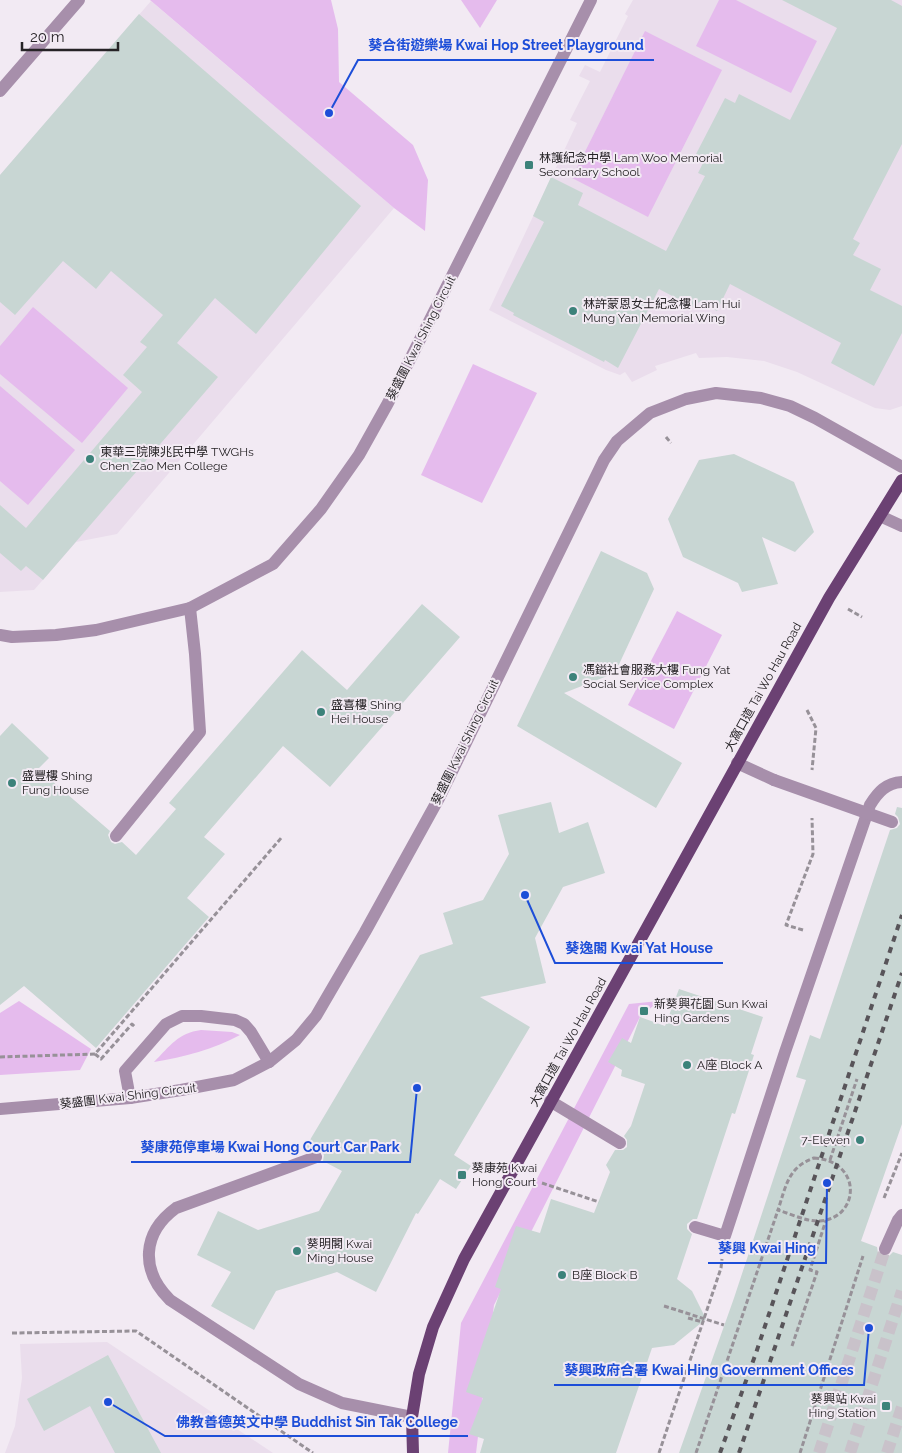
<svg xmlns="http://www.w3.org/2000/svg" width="902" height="1453" viewBox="0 0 902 1453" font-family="Raleway,'Noto Sans TC',sans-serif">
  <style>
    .built { fill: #eaddec }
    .green { fill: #e5bbed }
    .building { fill: #c8d6d3 }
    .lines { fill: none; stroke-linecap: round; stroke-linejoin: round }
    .minor-tunnel { stroke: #c9c2ca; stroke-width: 12; stroke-dasharray: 12 6; stroke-linecap: butt }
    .path { stroke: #979198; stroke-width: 3; stroke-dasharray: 5 2.5; stroke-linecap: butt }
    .minor { stroke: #a78fab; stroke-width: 12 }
    .major { stroke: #6b4173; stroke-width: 12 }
    .rail { stroke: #585459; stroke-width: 4; stroke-dasharray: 6 6; stroke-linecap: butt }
    .path-bridge { stroke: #979198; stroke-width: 3; stroke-dasharray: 5 2.5; stroke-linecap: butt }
    .minor-bridge { stroke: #a78fab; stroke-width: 12 }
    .poi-dot { fill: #3c827a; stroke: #f2eaf3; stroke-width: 2 }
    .labels { text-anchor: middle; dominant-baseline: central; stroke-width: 4; stroke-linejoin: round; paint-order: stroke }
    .poi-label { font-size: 12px; fill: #262326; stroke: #f2eaf3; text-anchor: start }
    .street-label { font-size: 12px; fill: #262326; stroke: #f2eaf3 }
    .leader { fill: none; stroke: #1d4ed8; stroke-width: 2 }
    .callout-dot { fill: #1d4ed8; stroke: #f2eaf3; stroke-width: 2 }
    .callout-label { font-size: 14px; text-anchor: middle; font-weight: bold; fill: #1d4ed8; stroke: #f2eaf3; stroke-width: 4; stroke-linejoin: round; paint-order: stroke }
  </style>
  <rect width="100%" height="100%" fill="#f2eaf3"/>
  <g class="built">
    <path d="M633,0H902V406L890,410L875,408L797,372L764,361L727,357L699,358L696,353L655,366L657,370L632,382L625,372L620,375L606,370L489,310L577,123L570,120L590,81L579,76L585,65L600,72L628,16L625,14Z"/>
    <path d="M151,1L394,208L117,534L76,542L34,590L0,592V175Z"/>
    <path d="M107,1342L273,1453H5L15,1426L22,1378L20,1344Z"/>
  </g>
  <g class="green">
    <path d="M150,0H331L338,29L339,82L413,145L428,180L425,231L394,208Z"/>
    <path d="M461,0H497L480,28Z"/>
    <path d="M719,0H736L817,41L791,93L696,46Z"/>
    <path d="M645,31L722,70L648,217L572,178Z"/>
    <path d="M33,307L128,388L82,443L0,374V346Z"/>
    <path d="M473,364L537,393L482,503L421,475Z"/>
    <path d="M0,386L75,450L28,505L0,481Z"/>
    <path d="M677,611L722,635L674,729L628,705Z"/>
    <path d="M19,1001L91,1049L80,1070L0,1075V1013Z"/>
    <path d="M659,1001L640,1017L494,1305L476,1453H448L461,1323L629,1004Z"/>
    <path d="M201,1030L232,1032L240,1035C214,1049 184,1057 154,1062C170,1046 178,1033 201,1030Z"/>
  </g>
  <g class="building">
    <path d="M782,0H891L902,6V144L853,239L860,243L853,255L881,269L870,290L902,306V333L874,386L831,363L841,343L730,284L717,311L699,302L695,308L659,289L618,368L605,360L604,362L513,315L514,313L501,306L544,222L533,216L551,177L583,193L578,205L666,251L705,176L698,173L703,163L694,158L725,98L735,103L739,94L790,120L837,28Z"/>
    <path d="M139,14L361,206L256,334L215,298L177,343L218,377L43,580L26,566L21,571L0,553V505L26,528L142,392L123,375L147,347L140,342L163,315L111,271L96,289L63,261L15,315L0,302V175Z"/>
    <path d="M734,454L794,482L814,532L795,552L762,537L778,584L742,592L738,583L683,557L668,519L699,460Z"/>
    <path d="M601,551L647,573L654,589L615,673L564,693L682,763L656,808L517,726Z"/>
    <path d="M422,604L460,637L330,787L283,746L204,837L225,854L187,898L209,917L96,1048L24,986L0,1005V736L12,723L49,758L38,769L110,831L108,835L111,842L115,844L122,842L136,855L176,809L169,803L302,650L347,690Z"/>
    <path d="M551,802L559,833L588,822L605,873L563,887L535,938L546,983L480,997L530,1027L454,1155L471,1166L456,1189L440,1179L418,1214L416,1213L376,1292L337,1272L276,1291L254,1330L211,1306L231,1272L197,1255L218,1211L258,1230L319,1211L342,1171L323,1161L324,1155L321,1151L317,1149L307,1152L304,1150L420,955L453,944L443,913L483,900L509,854L498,815Z"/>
    <path d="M897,807L902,808V1124L861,1241L877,1247L878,1253L882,1257L889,1256L893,1252L902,1255V1453H679L734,1298L806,1080L796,1077L810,1035L820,1039L890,830L897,828L900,824L898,817L895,814Z"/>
    <path d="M679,989L763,1017L751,1054L754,1055L735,1114L732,1113L697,1219H693L687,1224V1229L692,1234L677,1279L692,1291L706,1319L674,1345L652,1348L616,1453H480L484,1439L469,1434L483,1398L466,1392L501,1289L495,1287L516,1226L540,1233L551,1199L594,1213L610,1172L606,1165L615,1150H623L627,1147V1140L624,1136L631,1126L645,1084L621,1076L622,1070L608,1062L622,1038L631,1043L640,1017L665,1026Z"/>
    <path d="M108,1355L161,1453H115L90,1406L44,1431L27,1399Z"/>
  </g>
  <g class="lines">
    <g class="minor-tunnel">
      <path d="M819,1453L885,1249"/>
      <path d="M850,1453L902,1291"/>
      <path d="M887,1453L902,1407"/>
    </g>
    <g class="path">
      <path d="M666,437L671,443"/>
      <path d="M848,609L862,617"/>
      <path d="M807,710L816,728L812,770"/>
      <path d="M803,930L786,925L813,854L812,818"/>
      <path d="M95,1054L101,1059L132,1024L135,1027"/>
      <path d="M0,1057L95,1054L282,837"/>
      <path d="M814,1158C863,1161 860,1218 820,1221C807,1222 791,1214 778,1210C786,1186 788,1167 814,1158Z"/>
      <path d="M830,1160L857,1079"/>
      <path d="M542,1183L599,1202"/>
      <path d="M884,1198L902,1153"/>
      <path d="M688,1318L703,1322"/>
      <path d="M12,1333L136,1331L313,1453"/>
      <path d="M792,1346L817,1272L810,1270L826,1220"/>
      <path d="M659,1453L721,1268L722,1259"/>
      <path d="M800,1453L863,1256"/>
    </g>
    <g class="minor">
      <path d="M0,91L79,0"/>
      <path d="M880,516L902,526"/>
      <path d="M0,635L12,637L56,635L96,630L190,608L273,564L321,509L359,455L388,403L591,0"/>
      <path d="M737,763L774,780"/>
      <path d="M116,836L200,732L195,654L190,608"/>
      <path d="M130,1098L125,1071L166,1024L182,1016H201L235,1020L244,1024L251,1032L269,1062"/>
      <path d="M550,1101L620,1143"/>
      <path d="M0,1109L130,1098L181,1090L234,1080L269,1062L296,1040L316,1016L365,932L439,798L604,460L617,441L650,413L686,399L716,393L761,398L790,406L815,418L902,467"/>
      <path d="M316,1157L176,1208C142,1233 140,1270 170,1300L299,1384L342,1403L412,1417"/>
      <path d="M695,1227L725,1236L785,1052L870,805C878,792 886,783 902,782"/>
      <path d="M885,1249L898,1220L902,1215"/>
    </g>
    <path class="major" d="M413,1453L412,1417L419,1374L433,1327L464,1259L829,598L902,480"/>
    <g class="rail">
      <path d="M720,1453L756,1353L902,915"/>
      <path d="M739,1453L902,973"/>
    </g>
    <g class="path-bridge">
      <path d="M664,1306L724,1325"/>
      <path d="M696,1453L778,1210"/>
    </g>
    <path class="minor-bridge" d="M774,780L892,822"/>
  </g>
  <g class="poi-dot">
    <rect x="524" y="160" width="10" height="10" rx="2.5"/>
    <circle cx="573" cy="311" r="5"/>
    <circle cx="90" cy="459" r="5"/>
    <circle cx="573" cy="677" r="5"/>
    <circle cx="321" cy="712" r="5"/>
    <circle cx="12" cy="783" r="5"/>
    <rect x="639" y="1006" width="10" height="10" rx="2.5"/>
    <circle cx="687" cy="1065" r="5"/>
    <circle cx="860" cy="1140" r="5"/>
    <rect x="457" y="1170" width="10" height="10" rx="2.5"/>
    <circle cx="297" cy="1251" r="5"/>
    <circle cx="562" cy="1275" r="5"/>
    <rect x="881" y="1401" width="10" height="10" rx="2.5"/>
  </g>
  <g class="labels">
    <g class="poi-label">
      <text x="539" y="158">林護紀念中學 Lam Woo Memorial<tspan x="539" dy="14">Secondary School</tspan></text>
      <text x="583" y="304">林許蒙恩女士紀念樓 Lam Hui<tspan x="583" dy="14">Mung Yan Memorial Wing</tspan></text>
      <text x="100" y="452">東華三院陳兆民中學 TWGHs<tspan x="100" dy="14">Chen Zao Men College</tspan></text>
      <text x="583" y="670">馮鎰社會服務大樓 Fung Yat<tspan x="583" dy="14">Social Service Complex</tspan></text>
      <text x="331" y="705">盛喜樓 Shing<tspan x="331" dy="14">Hei House</tspan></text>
      <text x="22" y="776">盛豐樓 Shing<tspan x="22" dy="14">Fung House</tspan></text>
      <text x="654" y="1004">新葵興花園 Sun Kwai<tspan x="654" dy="14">Hing Gardens</tspan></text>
      <text x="697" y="1065">A座 Block A</text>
      <text x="850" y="1140" text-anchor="end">7-Eleven</text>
      <text x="472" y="1168">葵康苑 Kwai<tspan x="472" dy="14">Hong Court</tspan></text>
      <text x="307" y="1244">葵明閣 Kwai<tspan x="307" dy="14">Ming House</tspan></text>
      <text x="572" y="1275">B座 Block B</text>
      <text x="876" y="1399" text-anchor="end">葵興站 Kwai<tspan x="876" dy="14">Hing Station</tspan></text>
    </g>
    <g class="street-label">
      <text transform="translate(421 338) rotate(-63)">葵盛圍 Kwai Shing Circuit</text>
      <text transform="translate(763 687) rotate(-61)">大窩口道 Tai Wo Hau Road</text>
      <text transform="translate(465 742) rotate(-64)">葵盛圍 Kwai Shing Circuit</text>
      <text transform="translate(568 1042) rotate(-61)">大窩口道 Tai Wo Hau Road</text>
      <text transform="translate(128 1096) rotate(-7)">葵盛圍 Kwai Shing Circuit</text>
    </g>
  </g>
  <path class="leader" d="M329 113L358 60H654M525 895L555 963H723M417 1088L410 1162H131M827 1183L826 1263H708M869 1328L864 1385H554M108 1402L165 1436H468"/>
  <g class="callout-dot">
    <circle cx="329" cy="113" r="5"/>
    <circle cx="525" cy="895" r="5"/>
    <circle cx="417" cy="1088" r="5"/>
    <circle cx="827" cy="1183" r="5"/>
    <circle cx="869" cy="1328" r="5"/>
    <circle cx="108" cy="1402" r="5"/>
  </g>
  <g class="callout-label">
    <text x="506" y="50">葵合街遊樂場 Kwai Hop Street Playground</text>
    <text x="639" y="953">葵逸閣 Kwai Yat House</text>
    <text x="270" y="1152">葵康苑停車場 Kwai Hong Court Car Park</text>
    <text x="767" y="1253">葵興 Kwai Hing</text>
    <text x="709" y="1375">葵興政府合署 Kwai Hing Government Offices</text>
    <text x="317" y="1427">佛教善德英文中學 Buddhist Sin Tak College</text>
  </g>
  <path d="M22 42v8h96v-8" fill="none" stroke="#262326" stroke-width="2.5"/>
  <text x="30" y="42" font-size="15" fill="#262326" stroke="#f2eaf3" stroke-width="4" paint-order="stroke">20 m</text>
</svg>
